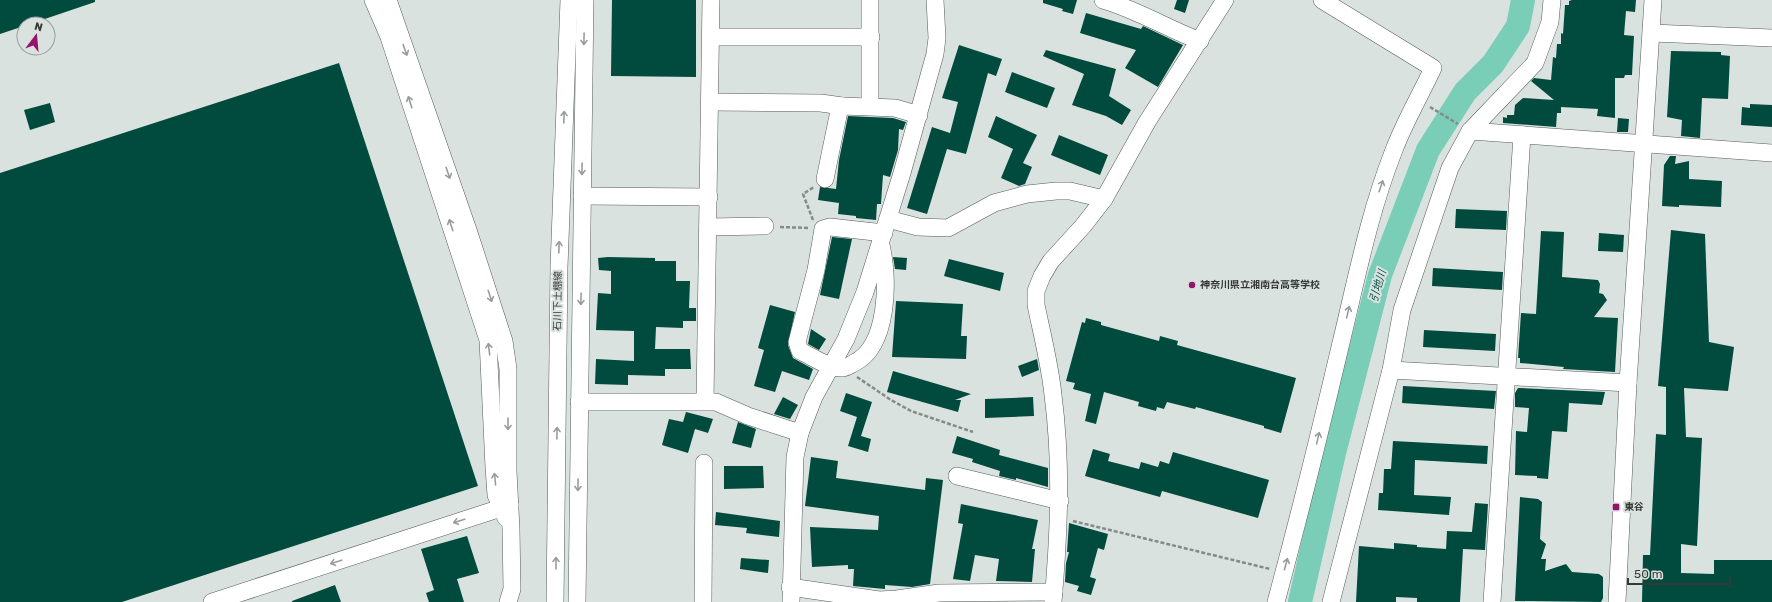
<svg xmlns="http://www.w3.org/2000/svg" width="1772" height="602" viewBox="0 0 1772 602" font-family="Rubik,'Noto Sans JP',sans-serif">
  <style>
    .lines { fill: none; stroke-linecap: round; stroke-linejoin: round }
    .river { stroke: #7acdb7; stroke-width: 24 }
    .building { fill: #004b3d }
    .minor-casing { stroke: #555b59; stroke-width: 18 }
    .path { stroke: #858a88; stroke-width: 2.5; stroke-dasharray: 4 2; stroke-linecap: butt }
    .minor { stroke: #fff; stroke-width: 17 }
    .oneway { stroke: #9a9c9b }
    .poi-dot { fill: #94136d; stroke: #dae2df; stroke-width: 1.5 }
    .labels { text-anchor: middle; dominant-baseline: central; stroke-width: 4; stroke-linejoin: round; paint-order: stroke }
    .poi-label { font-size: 10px; font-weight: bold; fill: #353837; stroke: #dae2df; text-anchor: start }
    .street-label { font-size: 10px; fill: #353837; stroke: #dae2df }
    .water-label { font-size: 11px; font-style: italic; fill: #0f5547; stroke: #dae2df }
  </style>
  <rect width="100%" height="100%" fill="#dae2df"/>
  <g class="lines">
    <path class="river" d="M1300,602L1334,453L1380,275L1428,150L1465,92L1493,64L1518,26L1523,0"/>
  </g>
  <g class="building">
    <path d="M0,0H95V2L30,24H24V26L0,34Z"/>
    <path d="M612,0H696V77L611,76Z"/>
    <path d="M1043,0H1077L1073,14L1062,11L1063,9L1043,3Z"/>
    <path d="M1177,0H1189L1185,13L1174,9Z"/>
    <path d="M1572,0H1636L1635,12L1626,11L1624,35L1634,36L1632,75H1625L1624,78H1615V118L1597,116L1598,109L1561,107V113H1557L1556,127L1503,123V117L1507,118V115H1514L1515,105L1523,98L1554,100L1531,81L1534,78L1551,80L1553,57L1556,58L1557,44H1561V33L1563,34L1565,5H1569V1Z"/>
    <path d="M1086,13L1141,29L1143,26L1183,45L1158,87L1125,68L1136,50L1080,33Z"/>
    <path d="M959,45L1002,59L996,76L988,73L966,154L947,149L927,214L907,208L932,127L950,133L958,102L942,98Z"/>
    <path d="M1046,50L1116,69L1109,96L1131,110L1122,125L1106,116L1072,105L1084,74L1043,56Z"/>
    <path d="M1671,51L1721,52V55L1730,56L1728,99L1702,98L1700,138L1681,136L1682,120L1667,117Z"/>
    <path d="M339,63L478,486L122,602H0V173Z"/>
    <path d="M1012,72L1055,88L1047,108L1005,92Z"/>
    <path d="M50,103L55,122L30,130L24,110Z"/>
    <path d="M1750,104L1772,105V127L1741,125L1742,107L1750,108Z"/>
    <path d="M848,116L893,118L906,122L903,130L899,129L898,150L890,177L883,175L881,204H877L876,220L856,218V216L838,214L839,203L818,200L820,187L836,189L839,160Z"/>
    <path d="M996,116L1037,135L1023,163L1032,167L1025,184L1019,186L1001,178L1013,149L988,137Z"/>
    <path d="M1618,118L1629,119L1628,132H1617Z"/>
    <path d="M1059,135L1108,155L1100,175L1051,155Z"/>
    <path d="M1670,156H1676L1675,164L1689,161V179L1722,181L1721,207L1679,205V207L1662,206L1664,165Z"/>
    <path d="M1456,209L1507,211L1506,230L1455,228Z"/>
    <path d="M1671,230L1705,234L1709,342L1734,347L1728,391L1684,388L1686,437L1702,438L1697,546L1681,544V573L1714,574V560H1772V602H1642L1643,555H1650L1656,434L1666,435V387L1658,386Z"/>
    <path d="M1541,231L1564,232L1562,277L1598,280L1600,284L1599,293L1603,294L1607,300L1594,317L1618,318L1615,372L1563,369L1564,367L1520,363V358H1518L1521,313L1536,314Z"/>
    <path d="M1599,233L1624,235L1623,252L1598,251Z"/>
    <path d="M832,237L852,239L839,299L820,295Z"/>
    <path d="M608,257L655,258V261H676V281H690L689,308H696V321H683V328L656,327L655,349H690L691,369H665V376L628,375V385L595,384L596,359L634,361V331L596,330L598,293L611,294V271L599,270L598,258Z"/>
    <path d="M893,257L907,258L906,270L895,269Z"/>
    <path d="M949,259L1004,273L1000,291L944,276Z"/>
    <path d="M1433,268L1503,272L1502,290L1432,286Z"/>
    <path d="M896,301L963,304L961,336H967L966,359L892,357Z"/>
    <path d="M770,305L795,312L788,345L793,358L813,369L809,380L782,371L775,392L754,386L764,350L758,348Z"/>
    <path d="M1086,318L1101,322V325L1159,341L1160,336L1178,341L1177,345L1296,378L1281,433L1264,428V426L1196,407L1195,409L1167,402L1164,409L1157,407L1156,411L1138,406L1139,402L1104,392L1096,424L1085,421L1091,394L1073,389L1075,383L1066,381L1082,322L1085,323Z"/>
    <path d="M811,329L826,339L819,350L808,344Z"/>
    <path d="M1424,330L1496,334L1495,351L1423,347Z"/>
    <path d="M1037,359L1039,370L1022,377L1018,366Z"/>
    <path d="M893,371L971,394L955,400H961L958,412L887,392Z"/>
    <path d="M1403,386L1496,391L1494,409L1402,403Z"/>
    <path d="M1518,388L1605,392L1602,405L1569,403L1567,432L1552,431L1548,479L1537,478V476L1515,475L1516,431L1527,432L1529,408L1515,407V393Z"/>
    <path d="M846,393L872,402L861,436L871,439L868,452L848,446L857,417L840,411Z"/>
    <path d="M783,397L798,405L790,419L774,414Z"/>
    <path d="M1033,397L1034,416L985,418V399Z"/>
    <path d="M686,412L713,419L708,433L695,429L688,453L662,445L669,419L683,422Z"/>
    <path d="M738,422L756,429L751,448L732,443Z"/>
    <path d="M957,436L1000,450L999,455L1048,468V487L1016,478V480L999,476L1000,471L972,462L973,459L952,453Z"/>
    <path d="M1393,441L1488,446L1487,464L1415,460L1414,495L1451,497L1449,515L1378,510L1379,493H1383L1384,469H1391Z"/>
    <path d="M1093,449L1110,454L1108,461L1139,469L1141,462L1158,467L1160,461L1169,464L1173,452L1269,480L1258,518L1162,491L1160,497L1085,476Z"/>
    <path d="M811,457L838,461L836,478L925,490L926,478L943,480L930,584L912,587L885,585V589L853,586L854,569H848V565L812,567L810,527L878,530L879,516L805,506Z"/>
    <path d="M724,466H763L764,488L724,489Z"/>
    <path d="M1520,497L1538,499L1542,502L1540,539L1546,544L1541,559H1546L1545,571L1566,564L1572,572L1599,574L1603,577V598L1601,602L1515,601Z"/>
    <path d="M1475,503L1488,504L1485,550L1463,549L1460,602H1417V598L1396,597V602H1356L1359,546L1394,549V543L1417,545V547L1446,549L1447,531L1472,532Z"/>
    <path d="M961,504L1038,520L1032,549H1035L1032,582L996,581L999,559L975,555L970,581L953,579L963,524L958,523Z"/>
    <path d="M716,512L780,521L779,537L746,533L747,528L715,525Z"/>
    <path d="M1069,523L1108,534L1104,550L1098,548L1090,577L1096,579L1091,595L1077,591L1079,586L1065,582L1066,563L1069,552H1067Z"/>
    <path d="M467,536L479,573L457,579L464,602H429L426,593L434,590L421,549Z"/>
    <path d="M741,558L769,560L768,573L740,569Z"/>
    <path d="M335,585L341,602H292V601Z"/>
  </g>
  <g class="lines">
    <g class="minor-casing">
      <g id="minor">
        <path d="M373,0L389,37L488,340L494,467L496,495L506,518"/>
        <path d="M388,0L468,230L504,341L508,369V471L511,529L512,589L508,602"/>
        <path d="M870,0V106"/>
        <path d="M1103,0C1138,10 1166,28 1200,41"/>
        <path d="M1652,33L1772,38"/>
        <path d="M711,37H871"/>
        <path d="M711,102L821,103L842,106"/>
        <path d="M1470,131L1772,153"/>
        <path d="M825,179L839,111L842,106L895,108L919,115"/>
        <path d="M582,196L709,197"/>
        <path d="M888,219L918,227L948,228L994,203L1027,194L1056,191H1070L1104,199"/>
        <path d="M708,227L765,226"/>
        <path d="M881,245C889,278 889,346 854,363C850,365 846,368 842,368C829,369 812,356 800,351L797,342L816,270L823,229L830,227L884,233"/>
        <path d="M1391,370L1628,383"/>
        <path d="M705,401L711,0"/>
        <path d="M579,402H716L748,416L800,433"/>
        <path d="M957,476L1060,501"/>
        <path d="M790,587L879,600L897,599L939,593L1054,592"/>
        <path d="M212,602L510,505"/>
        <path d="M555,602L559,267L569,0"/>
        <path d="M577,602L585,0"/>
        <path d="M703,602L704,463"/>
        <path d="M791,602L795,457L800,433L814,397L846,339L865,292L902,173L935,54L937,38L935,0"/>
        <path d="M1053,602C1059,533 1062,464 1053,395C1050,365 1042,334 1036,305V291L1042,276L1051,261L1083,226L1104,199L1147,122L1225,0"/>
        <path d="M1276,602C1299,517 1320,432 1340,347C1356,281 1369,213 1394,150C1405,121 1420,96 1433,68L1322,0"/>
        <path d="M1331,602L1391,370L1402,310L1450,168L1470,131L1535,63L1550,22L1552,0"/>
        <path d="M1492,602L1522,135"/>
        <path d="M1617,602L1628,383L1653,0"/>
      </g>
    </g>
    <g class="path">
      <path d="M1430,107L1458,124"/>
      <path d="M813,220L803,194L814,187"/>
      <path d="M780,227L809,228"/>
      <path d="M857,377L891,400L911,411L973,432"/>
      <path d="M1073,521L1270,569"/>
    </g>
    <use href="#minor" class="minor"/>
  </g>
  <defs><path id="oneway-shaft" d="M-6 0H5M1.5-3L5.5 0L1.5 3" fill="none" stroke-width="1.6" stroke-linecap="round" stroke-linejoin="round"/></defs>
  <g class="oneway">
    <use href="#oneway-shaft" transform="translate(584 39) rotate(91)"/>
    <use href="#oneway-shaft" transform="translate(405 50) rotate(71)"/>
    <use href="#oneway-shaft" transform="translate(410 102) rotate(-108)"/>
    <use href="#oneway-shaft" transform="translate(564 117) rotate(-88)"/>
    <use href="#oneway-shaft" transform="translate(582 169) rotate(91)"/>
    <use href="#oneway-shaft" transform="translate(448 173) rotate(71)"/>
    <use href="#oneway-shaft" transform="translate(1381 186) rotate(-71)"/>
    <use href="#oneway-shaft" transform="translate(451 225) rotate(-108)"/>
    <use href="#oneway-shaft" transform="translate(559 247) rotate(-88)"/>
    <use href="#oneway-shaft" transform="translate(490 296) rotate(72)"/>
    <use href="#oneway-shaft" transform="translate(581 299) rotate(91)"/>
    <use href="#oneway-shaft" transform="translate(1348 312) rotate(-77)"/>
    <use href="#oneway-shaft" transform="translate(489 349) rotate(-97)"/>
    <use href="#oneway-shaft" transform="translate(508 424) rotate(90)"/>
    <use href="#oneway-shaft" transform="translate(557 433) rotate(-89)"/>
    <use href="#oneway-shaft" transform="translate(1318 438) rotate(-77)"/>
    <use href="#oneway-shaft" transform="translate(495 479) rotate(-96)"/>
    <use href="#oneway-shaft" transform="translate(578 485) rotate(91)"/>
    <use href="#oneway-shaft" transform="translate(459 521) rotate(162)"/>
    <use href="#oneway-shaft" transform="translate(336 562) rotate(162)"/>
    <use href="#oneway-shaft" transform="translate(556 563) rotate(-90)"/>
    <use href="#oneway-shaft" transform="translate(1286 564) rotate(-75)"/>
  </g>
  <g class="poi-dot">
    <circle cx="1192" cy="285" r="4"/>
    <rect x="1612" y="503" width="8" height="8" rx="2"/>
  </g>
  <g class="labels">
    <g class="poi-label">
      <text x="1200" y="285">神奈川県立湘南台高等学校</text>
      <text x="1624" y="507">東谷</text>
    </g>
    <g class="street-label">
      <text transform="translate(558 301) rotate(-89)">石川下土棚線</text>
    </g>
    <g class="water-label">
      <text transform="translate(1378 286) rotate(-74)">引地川</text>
    </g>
  </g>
  <g transform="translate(36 36) rotate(16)"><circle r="19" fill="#dae2df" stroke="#989e9c"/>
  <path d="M0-3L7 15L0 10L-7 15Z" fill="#94136d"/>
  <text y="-6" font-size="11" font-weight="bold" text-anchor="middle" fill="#353837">N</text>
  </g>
  <path d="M1628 578v6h102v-6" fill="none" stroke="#353837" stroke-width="2"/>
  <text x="1634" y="578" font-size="12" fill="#353837" stroke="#dae2df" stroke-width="3" paint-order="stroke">50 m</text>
</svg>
